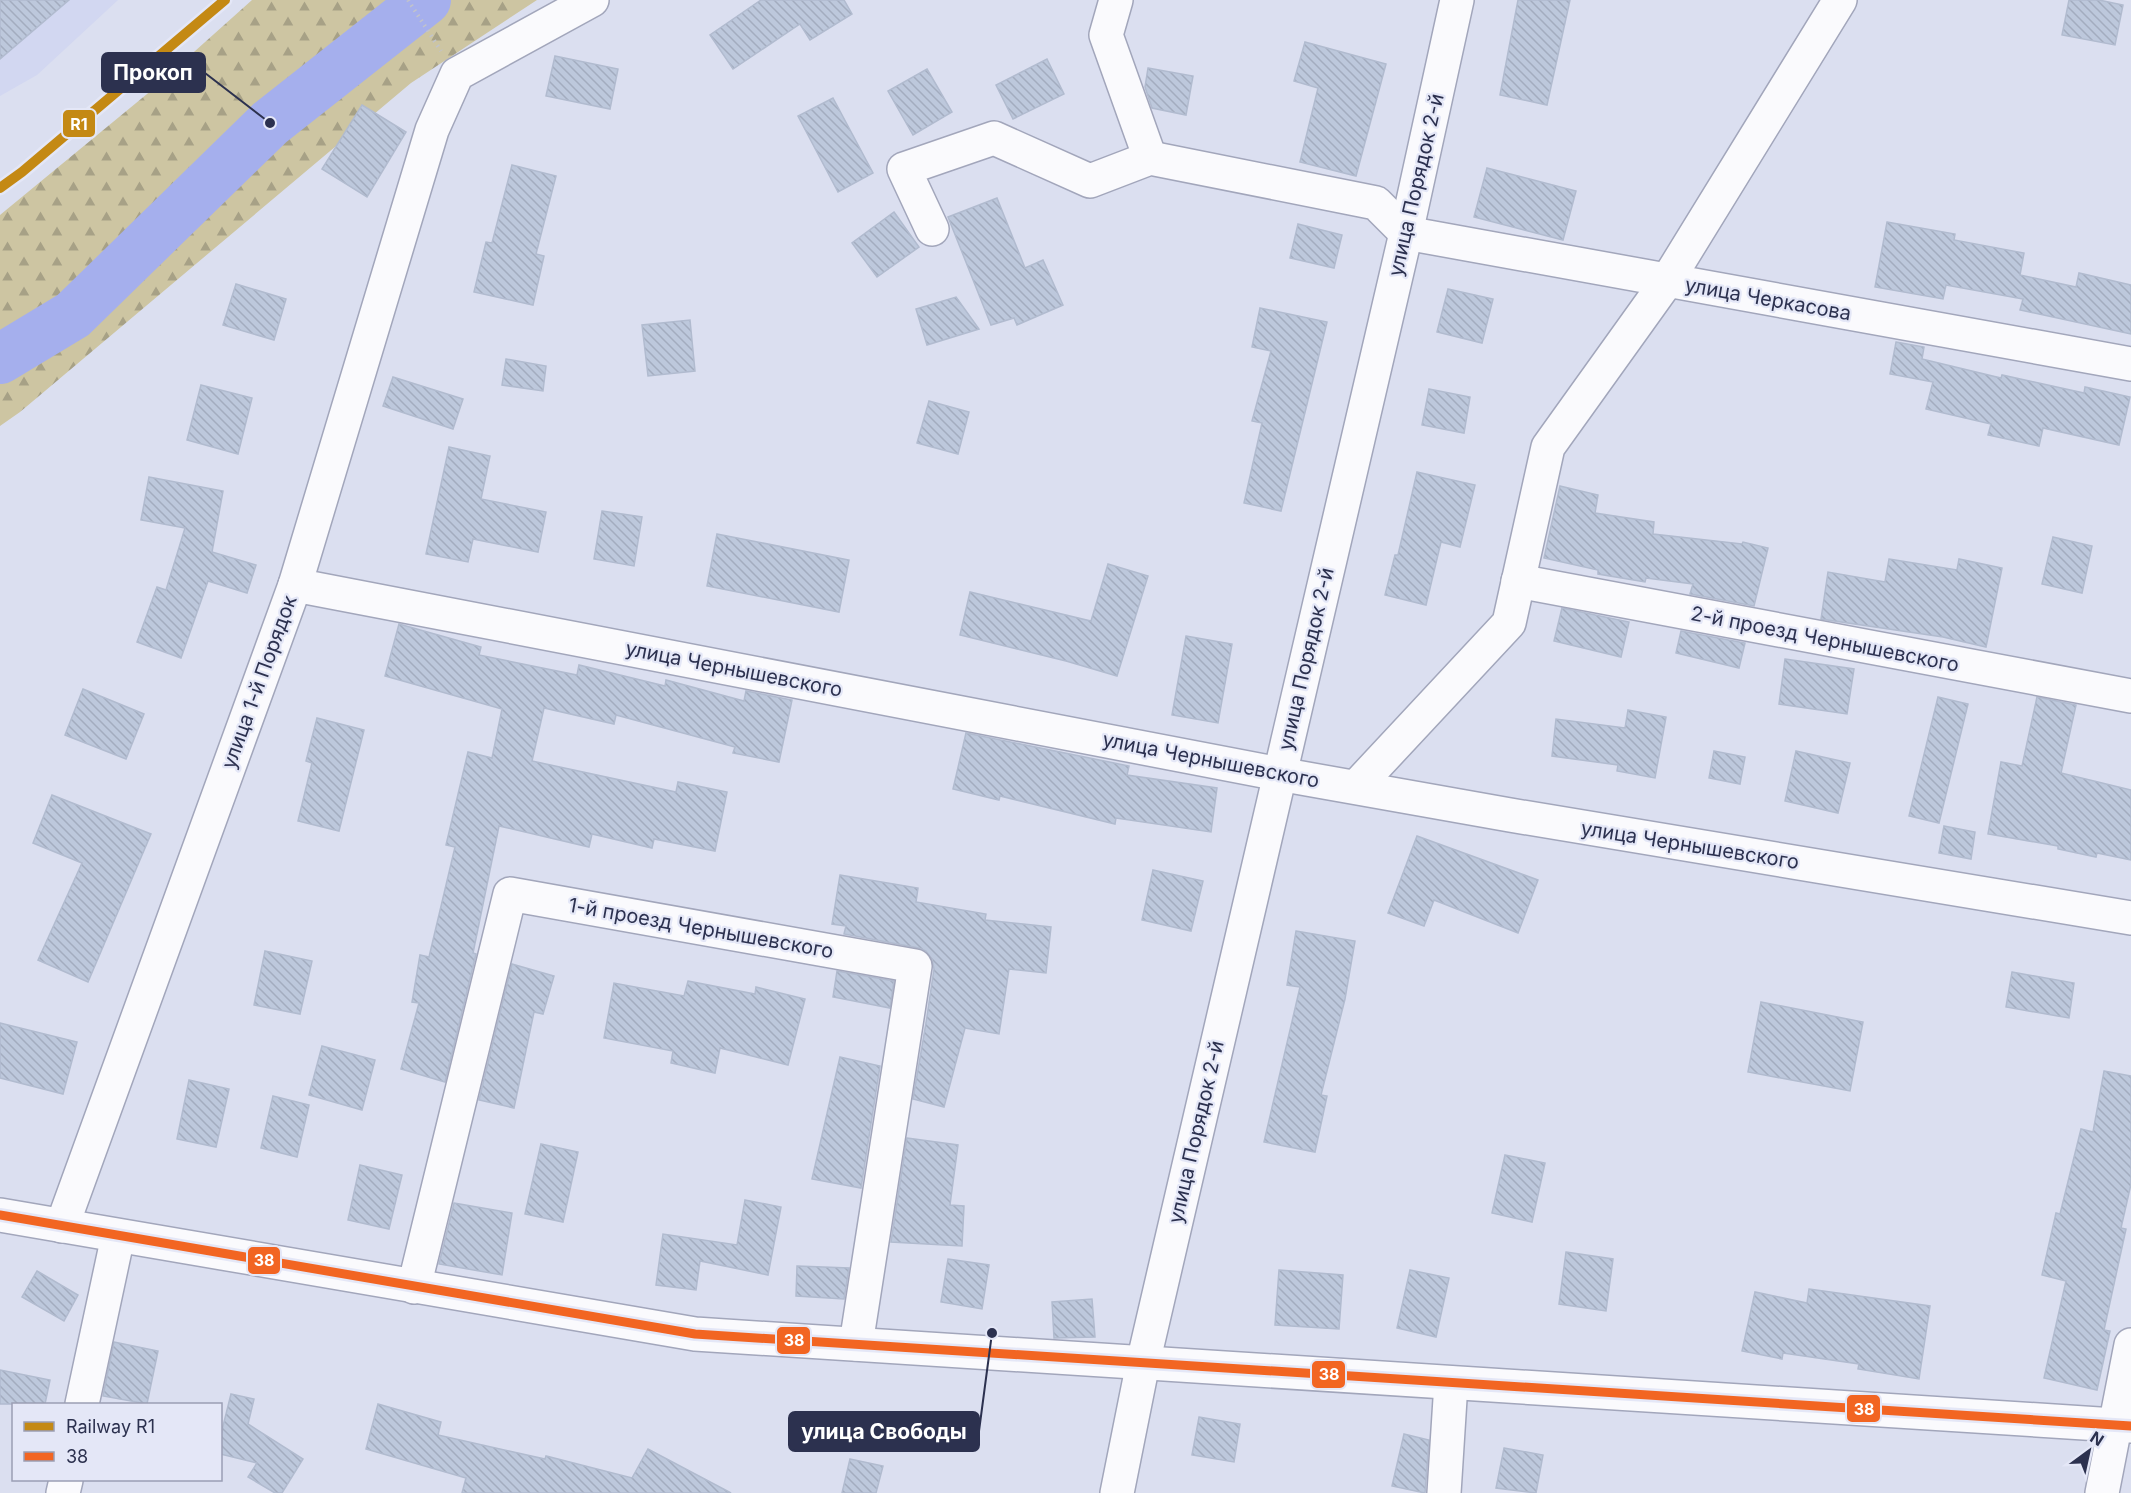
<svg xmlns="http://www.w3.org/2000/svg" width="2131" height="1493" viewBox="0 0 2131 1493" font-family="Inter,sans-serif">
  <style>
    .built { fill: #d2d7f1 }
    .forest { fill: url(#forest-firs) }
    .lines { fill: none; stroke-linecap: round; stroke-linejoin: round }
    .river { stroke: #a5afed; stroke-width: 50 }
    .building { fill: url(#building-back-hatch); stroke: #b1bbcf; stroke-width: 1.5 }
    .minor-casing { stroke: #a2a6bb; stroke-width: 36 }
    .major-casing { stroke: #a2a6bb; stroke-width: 36 }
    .path { stroke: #c1c3cb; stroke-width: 4; stroke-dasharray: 1.5 4.5; stroke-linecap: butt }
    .minor { stroke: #fafafd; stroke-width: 33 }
    .major { stroke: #fafafd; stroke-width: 33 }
    .bus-1-casing { stroke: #e4e7f7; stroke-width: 14 }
    .bus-1 { stroke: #f26522; stroke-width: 9 }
    .rail-1-casing { stroke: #e4e7f7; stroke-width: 15 }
    .rail-1 { stroke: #c48914; stroke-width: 10 }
    .labels { text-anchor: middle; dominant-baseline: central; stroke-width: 4.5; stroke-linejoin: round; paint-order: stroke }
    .street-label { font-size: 20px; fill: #2c314f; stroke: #e4e7f7 }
    .leader { fill: none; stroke: #2c314f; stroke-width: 2 }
    .callout-dot { fill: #2c314f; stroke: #e4e7f7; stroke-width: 2 }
    .callout { fill: #2c314f; stroke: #2c314f; stroke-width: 2 }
    .callout-label { font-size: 21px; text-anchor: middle; font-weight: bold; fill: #fff }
    .line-badge { stroke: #e4e7f7; stroke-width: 2 }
    .badge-label { font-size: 16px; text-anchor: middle; font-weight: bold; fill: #fff }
  </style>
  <defs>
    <pattern id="forest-firs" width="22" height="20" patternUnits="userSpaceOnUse" patternTransform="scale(1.5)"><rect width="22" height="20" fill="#cdc5a2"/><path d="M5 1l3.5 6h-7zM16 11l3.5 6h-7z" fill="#a7a186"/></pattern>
    <pattern id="building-back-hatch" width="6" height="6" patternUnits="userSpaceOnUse" patternTransform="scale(1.5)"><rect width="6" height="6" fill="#bdc8dc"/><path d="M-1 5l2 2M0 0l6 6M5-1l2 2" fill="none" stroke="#a3acbf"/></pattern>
  </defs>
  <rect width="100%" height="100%" fill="#dbdff0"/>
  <path class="built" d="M0,0H118L37,75L0,96Z"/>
  <path class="forest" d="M252,0H537L411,83L20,412L0,426V215L147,94Z"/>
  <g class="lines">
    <path class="river" d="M0,359L73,315L270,123L426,0"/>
  </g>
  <g class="building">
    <path d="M0,0H69L0,59Z"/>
    <path d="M761,0H844L852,14L810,40L800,24L733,69L710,35Z"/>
    <path d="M1518,0H1570L1547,105L1500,95Z"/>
    <path d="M2069,0H2099L2123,5L2115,45L2062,35Z"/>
    <path d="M1305,42L1386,64L1356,176L1300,162L1318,88L1294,81Z"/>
    <path d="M555,56L618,69L610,109L546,96Z"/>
    <path d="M1047,59L1064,94L1013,119L996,85Z"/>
    <path d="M1148,68L1193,76L1186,115L1152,108L1145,87Z"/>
    <path d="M927,69L952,112L913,135L888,91Z"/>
    <path d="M833,98L873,173L838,192L798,116Z"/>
    <path d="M362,105L406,132L367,197L322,169Z"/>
    <path d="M512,165L556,176L536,254L544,256L533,305L474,292L486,242L492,243Z"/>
    <path d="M1487,168L1576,191L1563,240L1474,217Z"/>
    <path d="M997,198L1025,268L1043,260L1063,305L1017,325L1014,318L991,325L948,217Z"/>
    <path d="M894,212L919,247L877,277L852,243Z"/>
    <path d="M1887,222L1955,234L1954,240L2024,253L2020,275L2076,287L2079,273L2131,285V334L2020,310L2023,299L1946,285L1943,299L1875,287Z"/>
    <path d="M1298,224L1342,235L1334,268L1290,258Z"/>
    <path d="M236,284L286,299L274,340L223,325Z"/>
    <path d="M1448,289L1493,299L1482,343L1437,332Z"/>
    <path d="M956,297L979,329L927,345L916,309Z"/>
    <path d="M1260,308L1327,322L1281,511L1244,503L1262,423L1252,421L1271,351L1252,347Z"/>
    <path d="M690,320L695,371L648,376L642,325Z"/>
    <path d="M1896,342L1924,347L1922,359L2001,378L2002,375L2084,393L2085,387L2130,397L2119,445L2043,428L2039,446L1988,435L1991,424L1926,409L1933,382L1890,374Z"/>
    <path d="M506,359L546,366L543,391L502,385Z"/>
    <path d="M393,377L463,399L453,429L383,406Z"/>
    <path d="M201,385L252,398L238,454L187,440Z"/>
    <path d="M1429,389L1470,397L1464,433L1422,425Z"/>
    <path d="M929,401L969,412L958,454L917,443Z"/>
    <path d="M449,447L490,456L481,499L546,512L538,552L473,539L468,562L426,554Z"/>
    <path d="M1417,472L1475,485L1460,547L1441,542L1426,605L1385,595L1395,555H1398Z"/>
    <path d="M149,477L223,491L212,552L256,565L247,593L208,581L181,658L137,642L157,587L166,590L185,528L141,520Z"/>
    <path d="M1560,486L1598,495L1595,513L1654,522L1653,534L1742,544L1743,542L1768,548L1754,606L1690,594L1693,584L1646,578L1645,582L1598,574V570L1544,558Z"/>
    <path d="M602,511L642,517L634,566L594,559Z"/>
    <path d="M717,534L849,560L839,612L707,586Z"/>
    <path d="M2053,537L2092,546L2082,593L2042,584Z"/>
    <path d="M1889,559L1957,570L1959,559L2002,568L1986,647L1943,637L1821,619L1828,572L1885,582Z"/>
    <path d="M1108,564L1148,576L1117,676L1066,661L960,635L970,592L1091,621Z"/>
    <path d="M1562,608L1629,622L1621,657L1554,641Z"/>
    <path d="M399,624L481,647L479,655L577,675L579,665L665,686L666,680L744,701L746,691L792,700L779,762L733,753L735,747L616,715L614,724L544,708L532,761L676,792L678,782L727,792L715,851L654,839L652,848L592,834L589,847L499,826L473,953L476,954L445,1082L401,1069L419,1003L412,1002L420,955L429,957L455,847L446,845L468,752L492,758L502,709L385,676Z"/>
    <path d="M1681,631L1745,643L1739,668L1676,653Z"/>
    <path d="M1186,636L1232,644L1218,723L1172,715Z"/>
    <path d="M1785,659L1854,669L1847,714L1779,704Z"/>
    <path d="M83,689L144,714L126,759L65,735Z"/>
    <path d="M1938,697L1968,704L1939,823L1909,816Z"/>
    <path d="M2037,697L2076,705L2061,773L2131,790V860L2097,853L2096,857L2058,849V846L1988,834L2001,762L2022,766Z"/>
    <path d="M1628,710L1666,717L1655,778L1617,771L1618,765L1552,756L1556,719L1625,728Z"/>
    <path d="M317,718L364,730L339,831L298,821L312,763L306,761Z"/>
    <path d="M966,733L1129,766L1127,775L1217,788L1211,832L1116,818L1115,824L1000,796L999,800L953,789Z"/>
    <path d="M1714,751L1745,757L1740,784L1709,778Z"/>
    <path d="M1796,751L1850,763L1838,813L1785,801Z"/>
    <path d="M52,795L151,834L88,982L38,960L82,863L33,843Z"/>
    <path d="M1944,826L1975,832L1971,859L1939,853Z"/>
    <path d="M1417,836L1538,880L1518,933L1434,900L1424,926L1388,913Z"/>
    <path d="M1153,870L1203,881L1191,931L1142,920Z"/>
    <path d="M840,875L918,888L916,902L986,914L985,920L1051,927L1046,973L1009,969L999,1034L965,1028L944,1107L913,1099L926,1023L934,969L932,959L926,951L919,948L844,934L846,926L832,924Z"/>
    <path d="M1296,931L1355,941L1345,999L1321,1095L1327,1096L1315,1152L1264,1142L1300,987L1287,985Z"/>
    <path d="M265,951L312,961L300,1014L254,1005Z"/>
    <path d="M512,964L554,976L543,1014L534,1012L514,1108L479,1100Z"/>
    <path d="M837,971L894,981L890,1008L833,997Z"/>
    <path d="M2012,972L2074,983L2069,1018L2006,1007Z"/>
    <path d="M688,981L755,994L756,987L805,999L788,1065L720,1048L715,1073L671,1063L673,1051L604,1038L614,983L684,996Z"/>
    <path d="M1761,1002L1863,1022L1850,1091L1748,1072Z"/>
    <path d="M0,1023L77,1042L63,1094L0,1078Z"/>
    <path d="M322,1046L375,1060L362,1110L309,1095Z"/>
    <path d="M840,1057L880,1066L861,1188L812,1179Z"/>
    <path d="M2104,1071L2131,1076V1184L2121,1228L2126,1229L2104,1330L2110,1331L2097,1390L2044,1378L2066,1281L2042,1275L2056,1213L2060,1214L2081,1129L2093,1132Z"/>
    <path d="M189,1080L229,1089L216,1147L177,1139Z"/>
    <path d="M273,1096L309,1105L297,1157L261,1148Z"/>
    <path d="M907,1138L958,1145L950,1205L964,1206L962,1246L891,1242Z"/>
    <path d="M541,1144L578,1152L563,1222L525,1214Z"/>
    <path d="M1505,1155L1545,1163L1532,1222L1492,1213Z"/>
    <path d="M360,1165L402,1175L389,1229L348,1220Z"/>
    <path d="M745,1200L781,1207L768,1275L700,1261L696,1290L656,1285L663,1234L737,1245Z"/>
    <path d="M454,1203L512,1213L502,1275L439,1264Z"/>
    <path d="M1566,1252L1613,1259L1606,1311L1559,1304Z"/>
    <path d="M948,1259L989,1265L982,1309L941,1302Z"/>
    <path d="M797,1266L849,1268L844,1299L796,1296Z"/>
    <path d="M1279,1270L1343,1275L1339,1329L1275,1325Z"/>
    <path d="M1410,1270L1449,1278L1436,1337L1397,1328Z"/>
    <path d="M37,1271L78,1295L64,1321L22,1297Z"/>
    <path d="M1809,1289L1930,1306L1919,1379L1858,1369L1859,1364L1783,1353L1782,1359L1742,1351L1755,1292L1807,1303Z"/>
    <path d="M1092,1299L1095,1337L1054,1338L1052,1302Z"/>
    <path d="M114,1342L158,1351L147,1404L103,1396Z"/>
    <path d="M0,1370L50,1380L45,1404H0Z"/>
    <path d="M231,1394L254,1399L248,1424L303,1459L282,1493H275L248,1477L257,1463L220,1454V1438Z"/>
    <path d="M378,1404L441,1422L438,1435L545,1459L546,1456L632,1478L648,1449L731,1493H462L466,1478L366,1449Z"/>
    <path d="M1199,1417L1240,1424L1234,1462L1192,1455Z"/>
    <path d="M1404,1434L1429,1440L1425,1493L1392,1486Z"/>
    <path d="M1504,1448L1543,1455L1536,1493L1496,1488Z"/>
    <path d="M850,1459L883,1466L876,1493H842Z"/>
  </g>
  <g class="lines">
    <g class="minor-casing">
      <g id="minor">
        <path d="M1116,0L1106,35L1150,158"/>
        <path d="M932,229L904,169L994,138L1090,181L1150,158L1376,203L1406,233L2131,364"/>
        <path d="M1518,581L2131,696"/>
        <path d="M295,585L1279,774L1510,815L2131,918"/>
        <path d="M1356,787L1509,623L1548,447L1667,281L1840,0"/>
        <path d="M62,1226L295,585L432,130L457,74L592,0"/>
        <path d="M414,1287L510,894L915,966L856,1344"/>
        <path d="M82,1404L118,1236"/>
        <path d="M63,1493L66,1480"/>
        <path d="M1117,1493L1143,1363L1406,233L1457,0"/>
        <path d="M1444,1493L1451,1383"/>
        <path d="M2102,1493L2131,1345"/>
      </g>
    </g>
    <g class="major-casing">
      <path id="major" d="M0,1215L695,1334L2131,1426"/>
    </g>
    <path class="path" d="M408,0L441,51"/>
    <use href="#minor" class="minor"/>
    <use href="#major" class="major"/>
    <g class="bus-1-casing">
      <path id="bus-1" d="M0,1215L695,1334L2131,1426"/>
    </g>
    <use href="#bus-1" class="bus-1"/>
    <g class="rail-1-casing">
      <path id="rail-1" d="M0,188L22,172L225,0"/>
    </g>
    <use href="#rail-1" class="rail-1"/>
  </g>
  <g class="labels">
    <g class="street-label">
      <text transform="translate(1416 185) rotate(-77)">улица Порядок 2-й</text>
      <text transform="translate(1768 299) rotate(10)">улица Черкасова</text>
      <text transform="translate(1825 639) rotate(11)">2-й проезд Чернышевского</text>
      <text transform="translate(1306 659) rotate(-77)">улица Порядок 2-й</text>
      <text transform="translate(734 669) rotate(11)">улица Чернышевского</text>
      <text transform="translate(259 682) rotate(-70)">улица 1-й Порядок</text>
      <text transform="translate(1211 760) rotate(11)">улица Чернышевского</text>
      <text transform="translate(1690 845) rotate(9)">улица Чернышевского</text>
      <text transform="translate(701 928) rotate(10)">1-й проезд Чернышевского</text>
      <text transform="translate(1196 1132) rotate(-77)">улица Порядок 2-й</text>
    </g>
  </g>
  <path class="leader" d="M270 123L205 73M992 1333L979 1431"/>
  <g class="callout-dot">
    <circle cx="270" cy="123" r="6"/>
    <circle cx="992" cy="1333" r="6"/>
  </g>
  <g class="callout">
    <rect x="102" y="53" width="103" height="39" rx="6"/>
    <rect x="789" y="1412" width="190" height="39" rx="6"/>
  </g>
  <g class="callout-label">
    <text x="153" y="80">Прокоп</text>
    <text x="884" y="1439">улица Свободы</text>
  </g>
  <g class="line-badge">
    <rect x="62" y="109" width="34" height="29" rx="6" fill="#c48914"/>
    <rect x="247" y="1246" width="34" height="29" rx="6" fill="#f26522"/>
    <rect x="776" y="1326" width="35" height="29" rx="6" fill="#f26522"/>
    <rect x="1311" y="1360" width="35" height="29" rx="6" fill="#f26522"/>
    <rect x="1846" y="1394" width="35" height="29" rx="6" fill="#f26522"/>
  </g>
  <g class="badge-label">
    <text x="79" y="130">R1</text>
    <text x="264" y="1266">38</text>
    <text x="794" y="1346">38</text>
    <text x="1329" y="1380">38</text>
    <text x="1864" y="1415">38</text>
  </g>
  <rect x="12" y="1403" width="210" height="78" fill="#e4e7f7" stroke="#9a9eb4" stroke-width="1.5"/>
  <rect x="24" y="1422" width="30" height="9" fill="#c48914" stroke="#9a9eb4" stroke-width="1.5"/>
  <text x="66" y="1433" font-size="18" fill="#2c314f">Railway R1</text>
  <rect x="24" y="1452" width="30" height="9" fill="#f26522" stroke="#9a9eb4" stroke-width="1.5"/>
  <text x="66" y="1463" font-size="18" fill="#2c314f">38</text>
  <g transform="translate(2089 1451) rotate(33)" stroke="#e4e7f7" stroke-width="4.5" paint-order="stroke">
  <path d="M0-4.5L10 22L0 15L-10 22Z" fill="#2c314f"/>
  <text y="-9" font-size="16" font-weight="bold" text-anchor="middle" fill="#2c314f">N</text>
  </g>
</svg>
